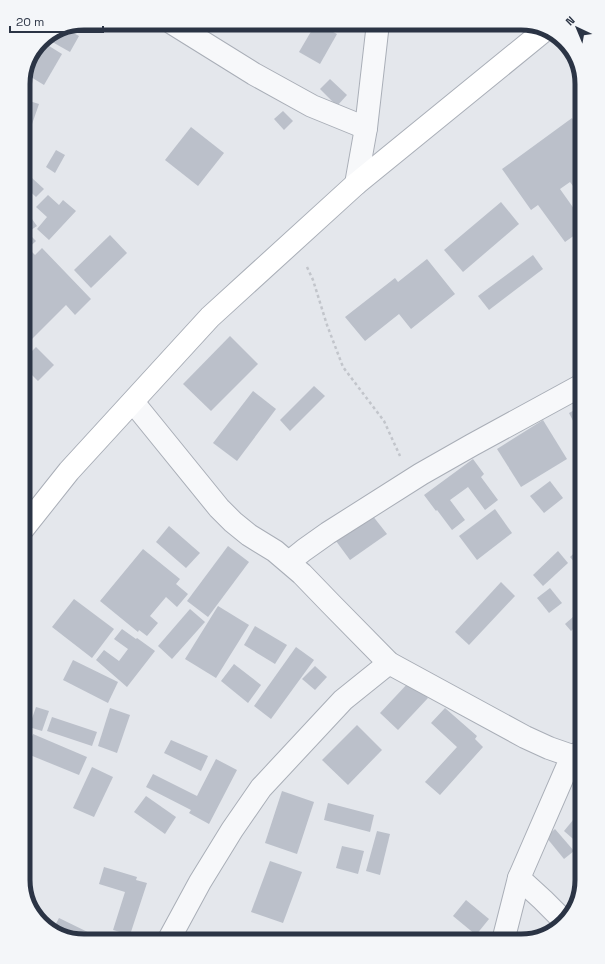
<svg xmlns="http://www.w3.org/2000/svg" width="605" height="964" viewBox="0 0 605 964" font-family="'Space Grotesk',sans-serif">
  <style>
    .building { fill: #bbc0ca }
    .lines { fill: none; stroke-linecap: round; stroke-linejoin: round }
    .minor-casing { stroke: #a9aeb7; stroke-width: 24 }
    .secondary-casing { stroke: #a9aeb7; stroke-width: 24 }
    .path { stroke: #c2c5cb; stroke-width: 2.5; stroke-dasharray: 3 3; stroke-linecap: butt }
    .minor { stroke: #f7f8fa; stroke-width: 22 }
    .secondary { stroke: #fff; stroke-width: 22 }
    .rim { fill: none; stroke: #2b3445; stroke-width: 5 }
  </style>
  <rect width="100%" height="100%" fill="#e4e7ec"/>
  <g class="building">
    <path d="M316,23L337,34L320,64L299,52Z"/>
    <path d="M68,30L79,36L70,52L47,39Z"/>
    <path d="M41,41L62,54L44,85L26,74Z"/>
    <path d="M330,79L347,95L337,106L320,89Z"/>
    <path d="M23,99L39,104L31,127L23,124Z"/>
    <path d="M283,111L293,121L284,130L274,119Z"/>
    <path d="M572,118L582,131V198L570,182L560,189L582,220V230L565,242L538,205L531,210L502,169Z"/>
    <path d="M191,127L224,153L198,186L165,160Z"/>
    <path d="M56,150L65,155L55,173L46,167Z"/>
    <path d="M32,178L44,189L36,197L24,186Z"/>
    <path d="M48,195L59,205L63,200L76,211L49,240L37,229L47,217L36,207Z"/>
    <path d="M501,202L519,224L463,272L444,250Z"/>
    <path d="M27,212L37,226L31,230L23,221V215Z"/>
    <path d="M23,228L36,241L23,253Z"/>
    <path d="M110,235L127,253L91,288L74,270Z"/>
    <path d="M42,248L91,299L75,315L66,305L31,340L23,332V259L31,251L35,255Z"/>
    <path d="M533,255L543,269L489,310L478,296Z"/>
    <path d="M427,259L455,294L411,329L399,314L365,341L345,317L395,278L398,282Z"/>
    <path d="M230,336L258,364L211,411L183,384Z"/>
    <path d="M23,346L30,353L36,347L54,365L38,381L25,368L23,369Z"/>
    <path d="M314,386L325,396L290,431L280,420Z"/>
    <path d="M253,391L276,409L237,461L213,443Z"/>
    <path d="M582,406V438L569,413Z"/>
    <path d="M543,420L567,459L521,487L497,449Z"/>
    <path d="M473,459L484,474L481,477L498,500L485,510L468,487L450,500L465,520L452,530L437,510L436,511L424,495Z"/>
    <path d="M550,481L563,498L544,513L530,496Z"/>
    <path d="M495,509L512,533L477,560L459,536Z"/>
    <path d="M372,515L387,534L350,560L336,541Z"/>
    <path d="M169,526L200,553L186,568L156,542Z"/>
    <path d="M228,546L249,562L208,617L187,601Z"/>
    <path d="M582,546V571L570,557Z"/>
    <path d="M143,549L180,579L176,584L188,594L177,607L166,597L150,616L158,623L147,636L139,630L138,632L100,601Z"/>
    <path d="M558,551L568,563L543,586L533,575Z"/>
    <path d="M501,582L515,596L469,645L455,632Z"/>
    <path d="M550,588L562,603L549,613L537,598Z"/>
    <path d="M74,599L114,629L92,658L52,627Z"/>
    <path d="M218,606L249,625L216,678L185,659Z"/>
    <path d="M190,609L205,622L172,659L158,646Z"/>
    <path d="M582,609V621L571,631L565,624Z"/>
    <path d="M255,626L287,645L275,664L244,645Z"/>
    <path d="M122,629L136,639L137,638L155,651L127,687L96,660L104,650L119,661L128,649L114,639Z"/>
    <path d="M296,647L314,660L271,719L254,706Z"/>
    <path d="M73,660L118,682L108,703L63,680Z"/>
    <path d="M234,664L261,685L248,703L221,681Z"/>
    <path d="M315,666L327,677L315,690L302,679Z"/>
    <path d="M410,681L428,698L398,730L380,713Z"/>
    <path d="M36,707L49,711L42,731L29,727Z"/>
    <path d="M110,708L130,715L117,753L98,746Z"/>
    <path d="M445,708L477,736L475,739L483,747L440,795L425,782L457,747L431,723Z"/>
    <path d="M52,717L97,732L92,746L47,731Z"/>
    <path d="M357,725L382,750L348,785L322,760Z"/>
    <path d="M23,731L27,733L23,739Z"/>
    <path d="M33,734L87,757L79,775L25,753Z"/>
    <path d="M171,740L208,756L201,771L164,753Z"/>
    <path d="M216,759L237,770L209,824L189,813L191,810L146,787L153,774L197,796Z"/>
    <path d="M92,767L113,777L94,817L73,808Z"/>
    <path d="M579,767L582,771V793L568,778Z"/>
    <path d="M282,791L314,802L297,854L265,843Z"/>
    <path d="M146,796L176,817L165,834L134,812Z"/>
    <path d="M328,803L374,815L370,832L324,820Z"/>
    <path d="M582,809V843L580,845L564,831Z"/>
    <path d="M555,829L574,851L564,859L546,837Z"/>
    <path d="M377,831L390,834L380,875L366,871Z"/>
    <path d="M342,846L364,851L358,874L336,868Z"/>
    <path d="M270,861L302,872L283,923L251,912Z"/>
    <path d="M104,867L137,877L136,880L147,883L130,935L113,930L125,892L99,884Z"/>
    <path d="M466,900L489,919L476,935L453,916Z"/>
    <path d="M59,918L102,939L101,941H81L52,931Z"/>
    <path d="M457,935L470,941H454Z"/>
  </g>
  <g class="lines">
    <g class="minor-casing">
      <g id="minor">
        <path d="M172,23L254,74L312,106L366,128"/>
        <path d="M356,184L366,128L378,23"/>
        <path d="M133,402L219,508L233,522L249,535L275,551L302,574L330,603L389,663L525,737L549,748L572,756L582,752"/>
        <path d="M289,562L304,550L328,533L421,474L472,445L582,385"/>
        <path d="M563,920L543,900L519,878L572,756"/>
        <path d="M168,941L200,882L232,830L261,788L343,700L389,663"/>
        <path d="M503,941L519,878"/>
      </g>
    </g>
    <g class="secondary-casing">
      <path id="secondary" d="M23,529L69,471L210,317L356,184L545,30"/>
    </g>
    <path class="path" d="M307,267L313,280L327,325L343,367L384,421L400,456"/>
    <use href="#minor" class="minor"/>
    <use href="#secondary" class="secondary"/>
  </g>
  <path d="M0 0H605V964H0ZM84 30H521A54 54 0 0 1 575 84V880A54 54 0 0 1 521 934H84A54 54 0 0 1 30 880V84A54 54 0 0 1 84 30Z" fill="#f4f6f9" fill-rule="evenodd"/>
  <path class="rim" d="M84 30H521A54 54 0 0 1 575 84V880A54 54 0 0 1 521 934H84A54 54 0 0 1 30 880V84A54 54 0 0 1 84 30Z"/>
  <g transform="translate(577 28) rotate(316)" stroke="#f4f6f9" stroke-width="3" paint-order="stroke">
  <path d="M0-3L7 15L0 10L-7 15Z" fill="#2b3445"/>
  <text y="-6" font-size="11" font-weight="bold" text-anchor="middle" fill="#2b3445">N</text>
  </g>
  <path d="M10 26v6h93v-6" fill="none" stroke="#2b3445" stroke-width="2"/>
  <text x="16" y="26" font-size="12" fill="#2b3445" stroke="#f4f6f9" stroke-width="3" paint-order="stroke">20 m</text>
</svg>
